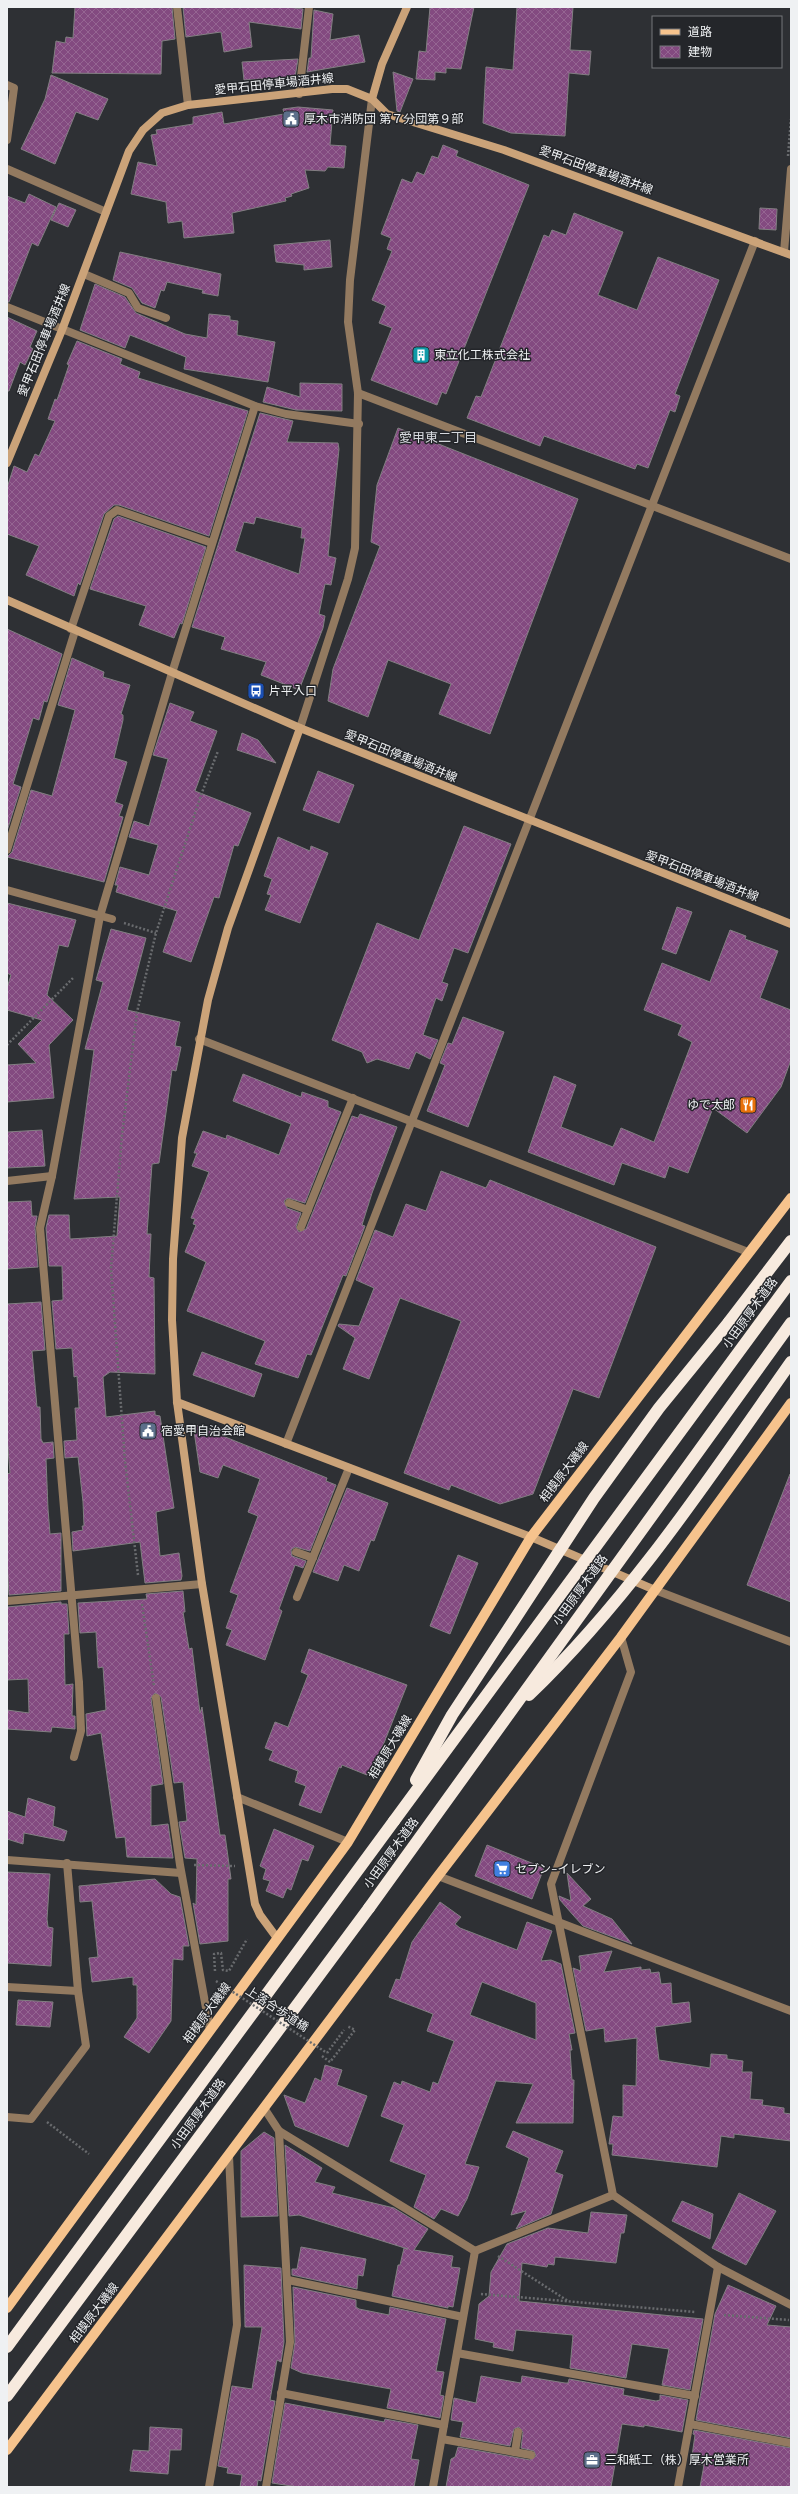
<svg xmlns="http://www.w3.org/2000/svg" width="798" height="2494" viewBox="0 0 798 2494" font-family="'DM Sans','Noto Sans JP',sans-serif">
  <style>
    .building { fill: url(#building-cross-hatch); stroke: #827f82; fill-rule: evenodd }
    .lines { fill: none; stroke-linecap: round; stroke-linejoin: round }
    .path { stroke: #696b6e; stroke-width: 2.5; stroke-dasharray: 2 2; stroke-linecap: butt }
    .lane { stroke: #937a60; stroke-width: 8 }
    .street { stroke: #937a60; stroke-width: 8 }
    .secondary { stroke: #cba379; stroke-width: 8 }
    .primary { stroke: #f6c38d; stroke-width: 10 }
    .highway { stroke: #f7eade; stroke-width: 12 }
    .path-bridge { stroke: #696b6e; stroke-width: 2.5; stroke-dasharray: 2 2; stroke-linecap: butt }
    .highway-bridge { stroke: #f7eade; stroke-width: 12 }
    .labels { text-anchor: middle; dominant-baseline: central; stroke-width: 3; stroke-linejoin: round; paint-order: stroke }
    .street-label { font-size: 12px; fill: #eff1f3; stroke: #24262a }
    .poi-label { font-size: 12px; fill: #eff1f3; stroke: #24262a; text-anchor: start }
    .neighbourhood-label { font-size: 13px; fill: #d5d8dd; stroke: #24262a }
  </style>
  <defs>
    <pattern id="building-cross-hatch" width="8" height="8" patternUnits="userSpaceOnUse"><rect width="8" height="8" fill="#834a80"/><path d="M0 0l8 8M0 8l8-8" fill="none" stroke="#956592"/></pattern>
  </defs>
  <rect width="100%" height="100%" fill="#2e3034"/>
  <g class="building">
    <path d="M75,7H172L175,39L162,41L161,74L52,73L56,41L65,43L66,37L73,38Z"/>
    <path d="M183,7H288L303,9L301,29L249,22L252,47L224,52L221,32L186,37Z"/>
    <path d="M430,7H474L461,69L446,68V73L435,72V80L416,79L419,51L426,52Z"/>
    <path d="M517,7H573L570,50L591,51L589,75L569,73L565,136L511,133L483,123L486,67L513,70Z"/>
    <path d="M314,10L333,14L330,40L359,35L365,62L307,72L309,58H311Z"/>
    <path d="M298,59L295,77L244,80L242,62Z"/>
    <path d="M393,72L413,79L400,112L397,111Z"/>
    <path d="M51,75L108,99L98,120L76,112L55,164L21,149L45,99Z"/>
    <path d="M298,107L333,110L330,145L346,146L344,168L328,167L325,171L305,170L309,188L291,194L292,196L285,198L286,201L232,213L234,233L184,238L182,221L168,223L166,202L131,194L138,162L157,166L151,135L157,134L156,130L193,124V117L222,112L224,124L284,114L283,109Z"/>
    <path d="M443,145L458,151L456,156L529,185L446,394L442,392L437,405L371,380L392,328L379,323L386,306L372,300L392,251L387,249L391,238L381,234L402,179L412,183L417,172L424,175L432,156L438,158Z"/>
    <path d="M29,194L56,207L38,246L32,243L9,302H7V196L25,203Z"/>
    <path d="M59,203L76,210L68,227L51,220Z"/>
    <path d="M760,208L777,209L776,230L759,229Z"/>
    <path d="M574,213L623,232L598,295L637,310L658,257L719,280L675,394L680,396L675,412L670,410L648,468L637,464L635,469L544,436L540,446L467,418L476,396L481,397L544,235L549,237L552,230L566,235Z"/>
    <path d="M330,240L332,267L304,270V265L276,262L274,245Z"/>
    <path d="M120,252L221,274L218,296L202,293L203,290L167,282L164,291L161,290L155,308L142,303L132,288L113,280Z"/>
    <path d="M95,284L125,297L136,313L185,334L207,338L209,314L230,316V320L238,321L237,335L275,342L268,382L184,369L186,357L130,335L125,348L80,330Z"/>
    <path d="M7,317L37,331L30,347L33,349L25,365L20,362L9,391H7Z"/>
    <path d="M77,341L122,359L120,364L140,372L138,378L248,411L209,536L119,505H114L104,514L80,585L78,583L74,596L26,575L39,546L7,534V488L14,466L27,472L35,454L39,456L55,421L48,419L55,399L57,400L69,365L67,364Z"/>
    <path d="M300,383L342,384V411L296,410L263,402L267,387L300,397Z"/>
    <path d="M260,413L293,421L287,442L338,443L339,449L328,556L336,558L331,585L325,584L319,614L325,616L323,628L299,690L261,675L266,662L221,649L225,637L192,627ZM256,517L302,528L301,538H305L299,574L235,551L244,522L254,524Z"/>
    <path d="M398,428L578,499L490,734L439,714L451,684L388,660L368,717L328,701L333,669L380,546L371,542L377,485Z"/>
    <path d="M118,516L206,547L182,624L180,623L174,638L139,625L146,606L90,589L114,519Z"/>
    <path d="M7,629L62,654L47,702L44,701L39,720L33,718L13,784L21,787L7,831Z"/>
    <path d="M72,658L104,672L103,677L130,685L121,714L123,715V720L114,758L127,762L115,802L123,805L119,816L123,817L104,882L7,857L12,852L31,790L52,796L75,710L58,705Z"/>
    <path d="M170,703L194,712L190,721L217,731L195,791L251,813L238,846L234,845L219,898L214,897L191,962L163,952L177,911L116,892L118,885H115L120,867L149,875L158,845L129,837L134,821L149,826L168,759L153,755Z"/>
    <path d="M242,733L258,740L276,763L237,750Z"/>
    <path d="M318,771L354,785L339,823L303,810Z"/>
    <path d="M464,826L511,844L468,953L454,948L442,982L448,984L442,1001L436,998L423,1035L438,1040L430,1059L416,1052L409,1069L377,1059L367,1063L362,1052L332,1040L377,923L419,940Z"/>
    <path d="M278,837L310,851L311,846L328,853L300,923L265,910L271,895L267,894L272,879L264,876Z"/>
    <path d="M7,903L76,920L68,947L59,945L47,995L73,1020L49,1045L54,1098L7,1102V1065L36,1063L18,1044L42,1020L7,1010V988L11,975L7,973Z"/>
    <path d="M677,907L692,912L676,954L662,949Z"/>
    <path d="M111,929L146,938L127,1010L180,1022L175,1046L181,1047L176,1071L172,1070L159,1163L152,1164L147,1234H151L149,1277L154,1278L155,1374L110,1372L103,1377L106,1417L155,1411V1415L160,1416L174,1508L156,1512L160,1556L179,1553L182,1576L181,1580L145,1583L140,1542L73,1551L72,1532L83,1530L82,1526H84L83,1502L78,1457L65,1458L64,1441L77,1440L75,1408H79L77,1376L74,1377L72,1348L56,1349L52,1301L63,1300L62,1266H49L46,1228L49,1215H69L70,1239L117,1236L120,1197L74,1199L94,1050L85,1049L103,982L96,980Z"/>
    <path d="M730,930L746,936L745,939L778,951L760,998L791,1010V1060L781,1087L747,1133L713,1108L688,1173L669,1166L665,1178L622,1163L614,1185L528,1152L554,1076L576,1085L561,1127L613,1147L621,1128L654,1142L692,1042L678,1035L682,1025L644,1010L662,963L710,982Z"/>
    <path d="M463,1017L504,1032L468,1127L427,1111L445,1065L440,1063L448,1043L452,1044Z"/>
    <path d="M243,1074L301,1097L302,1092L328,1101V1107L341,1112L305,1203L288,1198L284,1201L287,1208L301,1213L296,1227L299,1232L306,1229L352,1116L358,1118L360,1114L397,1127L372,1193L362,1225L365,1226L346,1276L343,1275L311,1355L307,1354L298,1378L255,1364L265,1341L187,1311L206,1262L185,1252L196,1225L193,1224L195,1219L191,1218L209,1172L192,1166L197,1153H194L203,1131L226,1139L227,1135L279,1155L291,1124L233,1101Z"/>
    <path d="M42,1130L45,1166L7,1168V1132Z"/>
    <path d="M441,1171L486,1188L490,1180L656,1247L599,1398L573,1389L533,1494L500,1504L451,1485L449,1490L404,1473L461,1321L400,1298L369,1379L343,1369L355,1338L338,1326L339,1324L359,1326L374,1288L356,1280L375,1230L393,1237L406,1204L426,1211Z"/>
    <path d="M31,1201L32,1216H37L35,1228L38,1267L7,1269V1202Z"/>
    <path d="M41,1302L45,1350L32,1351L37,1407H40L41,1439L43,1443L53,1442L54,1458L46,1459L48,1509L50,1534L61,1533V1591L9,1595L7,1561V1474L10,1473L7,1436V1304Z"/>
    <path d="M202,1352L262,1374L254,1397L193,1375Z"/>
    <path d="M193,1424L327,1478L326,1481L336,1485L310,1551L295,1547L291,1550L292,1556L306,1561L303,1568L295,1565L279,1609L282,1611L265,1660L226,1645L232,1630L226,1628L238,1595L230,1592L258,1516L248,1512L260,1479L223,1465L218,1478L200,1472Z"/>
    <path d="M790,1474H791V1602L747,1585Z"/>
    <path d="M347,1488L388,1503L374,1541L371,1540L359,1571L344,1565L338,1581L313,1572Z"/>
    <path d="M458,1555L478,1563L450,1634L430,1626Z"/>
    <path d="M183,1591L185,1612H183L189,1649L192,1648L200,1713L202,1707L220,1835H225L231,1879H228V1941L200,1944L193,1903L196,1905L197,1859L185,1858L179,1822L187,1821L183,1782L174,1783L161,1697L155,1693L151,1698L163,1784L151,1786V1826L168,1824L173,1858L127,1857L125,1837L116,1838L101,1733L87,1736L86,1714L106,1710L103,1667L98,1668L96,1632L80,1633L78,1603L147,1599L146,1594Z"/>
    <path d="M61,1602V1604H67L69,1634H64L65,1685L73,1684L72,1716H75V1729L52,1727L51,1732L7,1729V1710L29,1713L28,1679L7,1680V1607Z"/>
    <path d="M309,1649L407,1685L382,1748L367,1775L342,1765L341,1768L339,1767L321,1813L299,1805L306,1786L295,1782L298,1771L269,1760L273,1751L265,1748L275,1722L288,1727L308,1675L301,1672Z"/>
    <path d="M28,1798L55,1807L53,1826L67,1831L64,1841L24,1833L23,1844L7,1839V1811L25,1817Z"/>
    <path d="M274,1829L314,1846L308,1861L302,1859L291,1890L287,1888L283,1898L266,1891L270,1881L263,1879L266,1869L260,1866Z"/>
    <path d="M487,1845L544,1868L532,1899L475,1876Z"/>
    <path d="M7,1872L50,1874L47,1919L48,1927L53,1928L51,1966L7,1963Z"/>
    <path d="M567,1873L591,1899L583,1906L612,1919L632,1944L583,1926L573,1915L560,1900L559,1896L571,1901Z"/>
    <path d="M155,1879L171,1894L180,1897L189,1946H183V1960L173,1959L171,2021L149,2053L124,2037L137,2018V1985H133V1977L92,1982L89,1958L98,1957L92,1901L80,1902L79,1886Z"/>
    <path d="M440,1902L461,1917L455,1924L460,1928L517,1950L527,1922L552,1931L541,1961L551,1960L561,1964L575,2033L569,2034L572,2050H570L572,2080H574L573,2123H516L533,2084L496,2081L465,2164L479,2167L467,2199L458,2216L441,2209L434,2219L414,2207L426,2175L390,2161L404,2125L381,2116L394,2082L401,2085L402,2081L430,2092L433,2082L438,2084L454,2041L427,2031L433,2014L389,1997L396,1979L400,1980L412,1942ZM482,1982L536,2003V2040L470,2015Z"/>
    <path d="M612,1951L604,1972L641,1967V1970L650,1969L651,1973L659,1972L661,1984L671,1983L672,2004L689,2002L691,2022L655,2027L659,2060L710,2068L711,2054L727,2055V2059L743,2061L742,2072H752L750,2099L763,2100L762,2105L784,2108V2113L791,2114V2141L734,2134V2138L721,2136L717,2167L612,2155L613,2144H609L613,2116L623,2117V2085L636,2086L637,2038L605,2042L604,2028L586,2031L573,1968L581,1971L579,1956Z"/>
    <path d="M18,2000L53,2002L50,2027L16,2025Z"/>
    <path d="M325,2065L342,2070L337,2085L367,2096L348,2147L295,2126L284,2095L305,2103L315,2078L321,2081Z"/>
    <path d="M513,2131L563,2151L555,2172L563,2175L551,2214L516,2229L526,2211L511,2215L529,2158L506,2147Z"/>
    <path d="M264,2132L274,2138L278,2216L241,2217V2151Z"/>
    <path d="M285,2145L322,2168L315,2182L335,2187L332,2193L394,2208L428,2229L414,2250L453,2256L451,2267L460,2268L453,2307L448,2306V2308L392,2296L398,2265H400L404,2248L408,2249L299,2215L289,2216Z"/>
    <path d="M739,2193L776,2211L746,2265L712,2248Z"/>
    <path d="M682,2201L713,2214L710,2239L672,2221Z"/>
    <path d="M591,2212L627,2215L624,2233H621L616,2263L555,2257L554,2265L548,2264L547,2267L522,2263L519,2301L703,2319L690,2390L662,2385L669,2349L632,2344L626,2378L570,2368L573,2335L516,2330L513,2351L493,2347L494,2343L475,2339L479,2304L489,2296L491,2272L507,2244L548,2228L588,2233Z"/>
    <path d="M301,2247L366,2259L363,2276L358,2275L357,2289L292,2275V2269H297Z"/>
    <path d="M244,2265L281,2268L284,2342L281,2362L277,2360L270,2400L275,2401L261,2481L258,2480L257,2487H240L242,2475L227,2473L228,2468L218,2466L232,2386L252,2389L262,2327H245Z"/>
    <path d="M728,2285L776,2306L767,2325L791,2327V2438L696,2420L715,2314Z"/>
    <path d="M293,2287L356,2300V2307L359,2309L389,2315L390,2307L446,2319L436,2371L444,2372L440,2395L444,2396L440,2418L387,2408L391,2389L302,2373L291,2368L295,2342Z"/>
    <path d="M481,2376L521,2383L522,2376L565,2383H568L569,2379L624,2389L623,2395L656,2401L660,2400V2395L688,2400L682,2432L644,2425V2427L622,2424L611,2487H446L451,2459L455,2457L458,2447L530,2460L536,2456L534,2451L521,2448L523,2432L519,2427L514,2429L510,2446L460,2437L463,2422L451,2420L454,2398L476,2403Z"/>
    <path d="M285,2403L384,2422L385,2419L418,2425L411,2459L419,2460L414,2487H298L272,2483Z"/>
    <path d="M150,2427L182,2429L181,2450H170L168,2474L130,2471L133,2450L149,2451Z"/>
    <path d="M694,2430L791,2448V2487H700L704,2465L691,2463L695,2435L693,2434Z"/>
  </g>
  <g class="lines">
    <g class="path">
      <path d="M788,156L791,119"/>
      <path d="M124,923L156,933"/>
      <path d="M7,1045L73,978"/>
      <path d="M138,1575L125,1461L111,1269L122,1135L137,1012L156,933L201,795L218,751"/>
      <path d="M142,1604L154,1686"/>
      <path d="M194,1865L235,1866"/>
      <path d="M215,1971L214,1954L221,1953L223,1970L229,1971L247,1939"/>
      <path d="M327,2053L344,2030"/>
      <path d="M322,2056L330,2062L355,2030L347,2026"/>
      <path d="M47,2122L89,2154"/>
      <path d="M498,2256L568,2301"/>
      <path d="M481,2294L695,2312"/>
      <path d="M724,2315L789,2320"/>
    </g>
    <g class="lane">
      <path d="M299,94L309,7"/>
      <path d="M7,169L106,212"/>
      <path d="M84,274L129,293L138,308L166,318"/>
      <path d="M71,629L109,516L117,510L212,543"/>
      <path d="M7,1181L52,1176"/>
      <path d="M289,1203L308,1210"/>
      <path d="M301,1227L353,1098"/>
      <path d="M74,1757L81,1731L79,1683"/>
      <path d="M515,2452L518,2432"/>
    </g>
    <g class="street">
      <path d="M177,7L188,105"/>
      <path d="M7,85L14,88L7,140"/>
      <path d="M784,252L791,169"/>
      <path d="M7,307L255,406L286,414L359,424"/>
      <path d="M358,393L791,559"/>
      <path d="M300,728L348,579L355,548L358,393L348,322L350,280L372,99"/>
      <path d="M7,850L75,631"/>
      <path d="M7,890L112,919"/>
      <path d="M199,1039L748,1252"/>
      <path d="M286,1444L755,241"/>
      <path d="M296,1552L313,1558"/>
      <path d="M655,1590L791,1642"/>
      <path d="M297,1597L349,1468"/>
      <path d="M7,1601L202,1584"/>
      <path d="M621,1637L631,1672L551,1884L613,2195L718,2267L791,2305"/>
      <path d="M79,1683L40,1228L52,1176L100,916L172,673L255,406"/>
      <path d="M156,1698L180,1865L210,2030"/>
      <path d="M237,1797L348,1842"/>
      <path d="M7,1860L181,1873"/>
      <path d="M438,1876L791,2011"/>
      <path d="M7,1987L78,1991"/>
      <path d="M264,2108L279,2131L475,2251"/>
      <path d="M7,2117L31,2119L86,2046L78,1991L67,1863"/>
      <path d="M475,2251L613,2195"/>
      <path d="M288,2280L463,2317"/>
      <path d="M457,2353L695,2396"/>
      <path d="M281,2393L444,2425"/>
      <path d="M690,2424L790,2443"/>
      <path d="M442,2439L531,2455"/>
      <path d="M209,2487L237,2325L229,2156"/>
      <path d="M266,2487L290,2342L279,2131"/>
      <path d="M433,2487L475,2251"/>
      <path d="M678,2487L718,2267"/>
    </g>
    <g class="secondary">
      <path d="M372,99L382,64L407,7"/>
      <path d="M7,463L62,330L129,151L143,130L162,113L188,105L332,89H347L372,99L387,114L504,150L791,255"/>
      <path d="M7,600L300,728L791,924"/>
      <path d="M177,1402L531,1537L655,1590"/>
      <path d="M277,1938L260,1915L255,1904L202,1584L177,1402L172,1320L173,1259L182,1138L208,1000L228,928L300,728"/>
    </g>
    <g class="primary">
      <path d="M7,2308L348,1842L531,1537L791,1198"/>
      <path d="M7,2450L438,1876L621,1637L791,1403"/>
    </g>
    <g class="highway">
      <path d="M729,1322L791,1241"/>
      <path d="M7,2347L394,1821"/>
      <path d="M7,2396L369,1908"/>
    </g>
    <path class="path-bridge" d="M216,1981L327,2053"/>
    <g class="highway-bridge">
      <path d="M529,1695C631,1597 710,1477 791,1362"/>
      <path d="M416,1780L452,1715L594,1498L659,1408L729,1322"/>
      <path d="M394,1821L791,1281"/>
      <path d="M369,1908L791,1323"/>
    </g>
  </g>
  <defs>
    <g id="civic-square" transform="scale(0.9)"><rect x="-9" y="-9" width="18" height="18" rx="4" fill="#5c6f8a" stroke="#24262a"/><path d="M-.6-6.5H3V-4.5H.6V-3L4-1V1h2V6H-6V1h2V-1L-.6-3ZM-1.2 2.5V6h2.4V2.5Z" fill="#fff"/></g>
    <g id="building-square" transform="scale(0.9)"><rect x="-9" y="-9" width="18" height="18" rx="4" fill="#0f9aa8" stroke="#24262a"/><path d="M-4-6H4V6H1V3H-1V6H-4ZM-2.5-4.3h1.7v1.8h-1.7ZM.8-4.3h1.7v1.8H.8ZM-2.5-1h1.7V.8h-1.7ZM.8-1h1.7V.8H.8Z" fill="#fff"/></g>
    <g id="bus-square" transform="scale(0.9)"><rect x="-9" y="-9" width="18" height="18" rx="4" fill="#1a4fb4" stroke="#24262a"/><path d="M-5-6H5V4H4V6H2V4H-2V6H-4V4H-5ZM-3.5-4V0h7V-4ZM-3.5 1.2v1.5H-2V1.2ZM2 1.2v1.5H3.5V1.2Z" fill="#fff"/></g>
    <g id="restaurant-square" transform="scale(0.9)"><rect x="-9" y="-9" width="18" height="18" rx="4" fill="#e8710a" stroke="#24262a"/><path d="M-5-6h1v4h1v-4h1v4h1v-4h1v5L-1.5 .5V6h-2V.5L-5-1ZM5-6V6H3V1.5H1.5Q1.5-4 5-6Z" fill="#fff"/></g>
    <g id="supermarket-square" transform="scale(0.9)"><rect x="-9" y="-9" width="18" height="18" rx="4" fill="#3f7fe0" stroke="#24262a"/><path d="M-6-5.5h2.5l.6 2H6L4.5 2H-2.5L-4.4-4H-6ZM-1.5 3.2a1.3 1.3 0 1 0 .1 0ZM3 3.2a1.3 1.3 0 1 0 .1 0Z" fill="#fff"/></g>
    <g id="office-square" transform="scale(0.9)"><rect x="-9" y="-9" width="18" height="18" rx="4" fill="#5c6f8a" stroke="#24262a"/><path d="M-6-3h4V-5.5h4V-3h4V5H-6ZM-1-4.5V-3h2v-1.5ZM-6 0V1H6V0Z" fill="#fff"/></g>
  </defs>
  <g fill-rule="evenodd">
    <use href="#civic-square" x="291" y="119"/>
    <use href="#building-square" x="421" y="355"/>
    <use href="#bus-square" x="256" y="691"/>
    <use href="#restaurant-square" x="748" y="1105"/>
    <use href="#civic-square" x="148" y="1431"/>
    <use href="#supermarket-square" x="502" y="1869"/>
    <use href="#office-square" x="592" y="2460"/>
  </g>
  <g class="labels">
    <g class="street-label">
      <text transform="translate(274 84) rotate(-6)">愛甲石田停車場酒井線</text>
      <text transform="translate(596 170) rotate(20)">愛甲石田停車場酒井線</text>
      <text transform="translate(44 340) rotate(-68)">愛甲石田停車場酒井線</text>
      <text transform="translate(401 756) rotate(22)">愛甲石田停車場酒井線</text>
      <text transform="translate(702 876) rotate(21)">愛甲石田停車場酒井線</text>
      <text transform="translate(750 1313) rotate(-54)">小田原厚木道路</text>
      <text transform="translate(564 1472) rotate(-53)">相模原大磯線</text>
      <text transform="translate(580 1590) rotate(-54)">小田原厚木道路</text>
      <text transform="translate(390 1747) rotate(-59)">相模原大磯線</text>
      <text transform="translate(391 1853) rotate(-54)">小田原厚木道路</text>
      <text transform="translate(277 2009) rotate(33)">上落合歩道橋</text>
      <text transform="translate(207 2013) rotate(-54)">相模原大磯線</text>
      <text transform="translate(198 2114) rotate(-54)">小田原厚木道路</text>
      <text transform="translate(94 2313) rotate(-53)">相模原大磯線</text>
    </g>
    <g class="poi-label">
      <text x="304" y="119">厚木市消防団 第７分団第９部</text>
      <text x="434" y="355">東立化工株式会社</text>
      <text x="269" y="691">片平入口</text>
      <text x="735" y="1105" text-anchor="end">ゆで太郎</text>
      <text x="161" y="1431">宿愛甲自治会館</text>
      <text x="515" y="1869">セブン-イレブン</text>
      <text x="605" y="2460">三和紙工（株）厚木営業所</text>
    </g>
    <g class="neighbourhood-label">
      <text x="438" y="437">愛甲東二丁目</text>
    </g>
  </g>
  <rect width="798" height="2494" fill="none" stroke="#eff1f3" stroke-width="16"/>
  <rect x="652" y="16" width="130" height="52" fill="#24262a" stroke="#75777a"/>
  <rect x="660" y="29" width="20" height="6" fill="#f6c38d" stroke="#75777a"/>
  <text x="688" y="36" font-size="12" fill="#eff1f3">道路</text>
  <rect x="660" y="46" width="20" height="12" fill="url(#building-cross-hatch)" stroke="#75777a"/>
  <text x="688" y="56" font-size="12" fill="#eff1f3">建物</text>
</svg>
